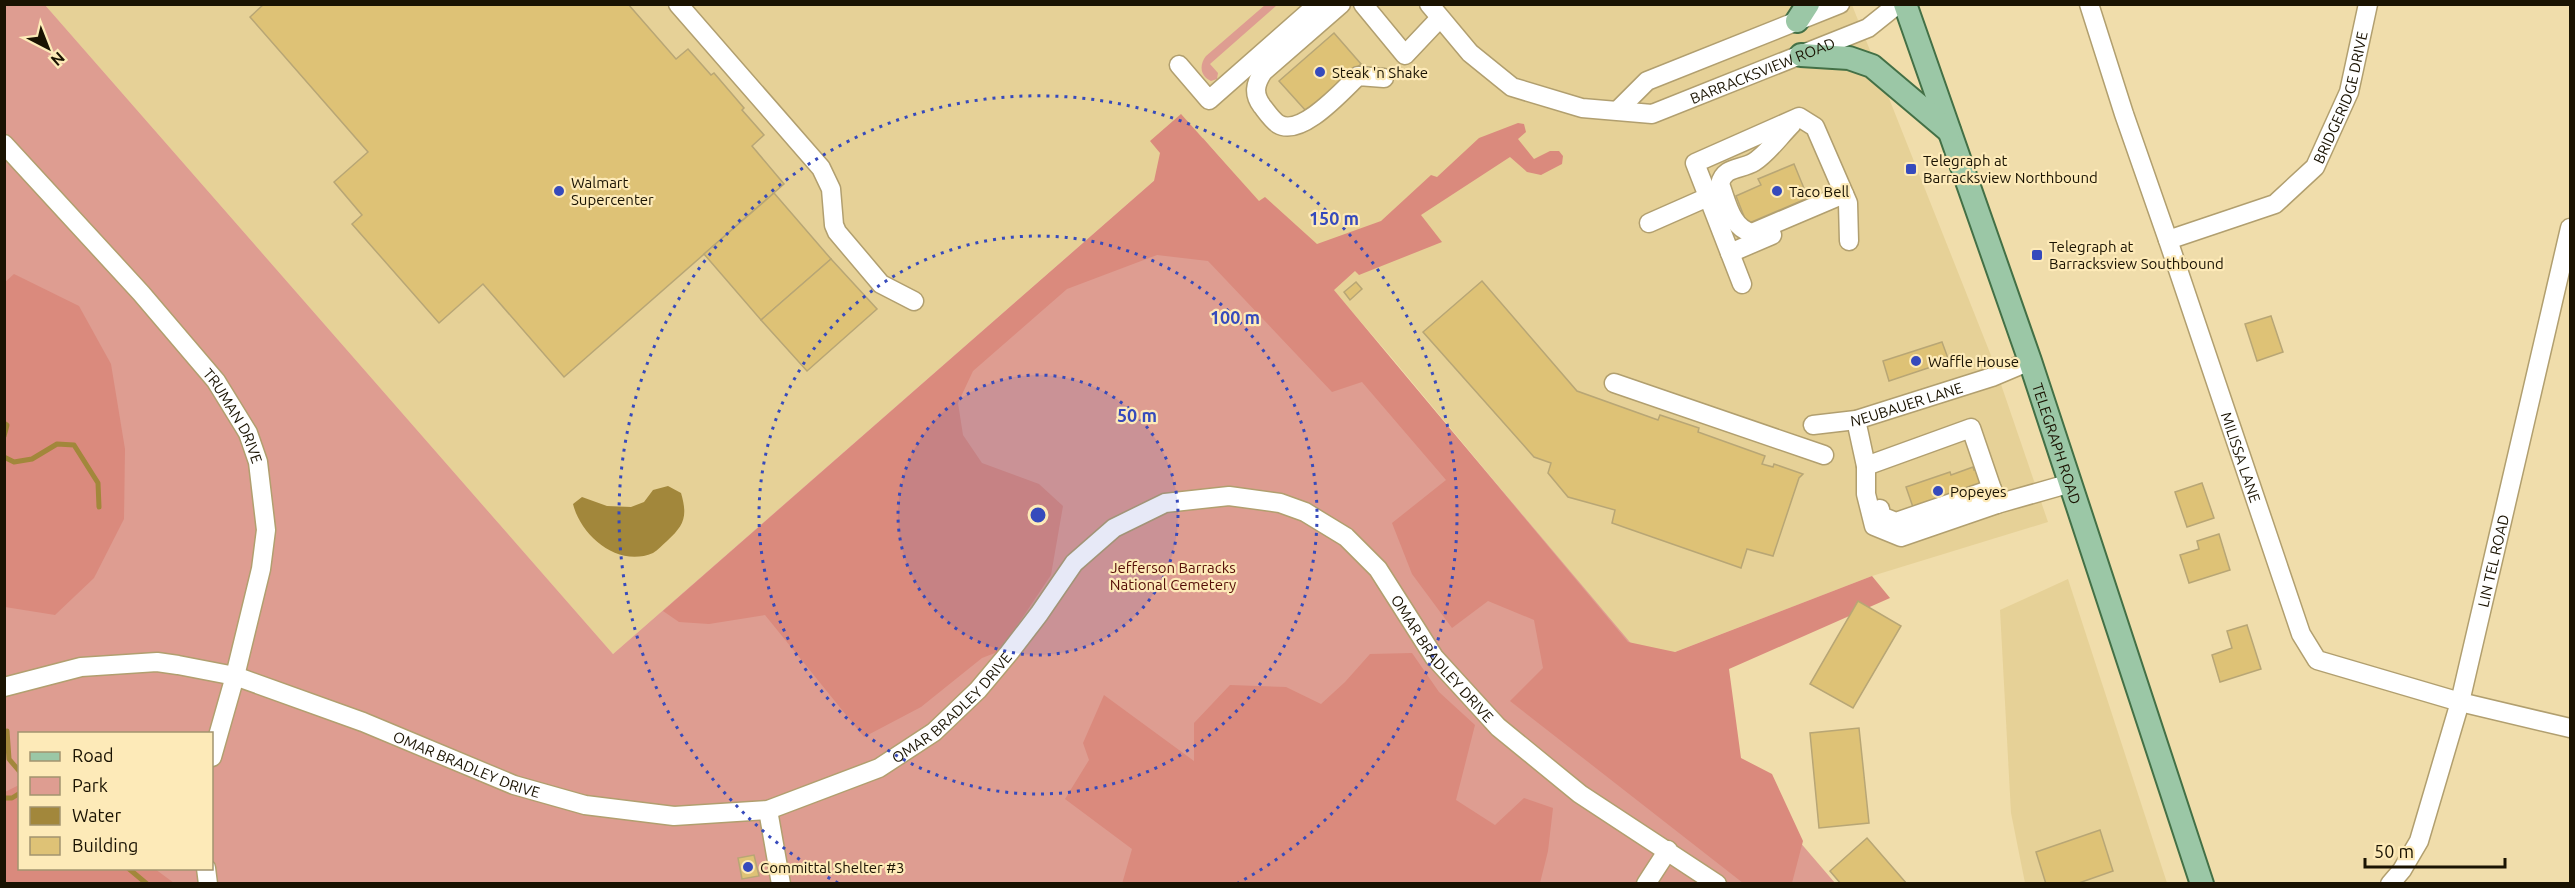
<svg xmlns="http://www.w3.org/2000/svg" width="2575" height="888" viewBox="0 0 2575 888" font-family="Ubuntu,sans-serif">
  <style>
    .built { fill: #e6d197 }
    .green { fill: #de9d91; fill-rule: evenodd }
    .forest { fill: #da8a7d }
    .water { fill: #a2873b }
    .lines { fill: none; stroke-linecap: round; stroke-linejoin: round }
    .stream { stroke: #a2873b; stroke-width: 5 }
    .building { fill: #dec276; stroke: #b8a675; stroke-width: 1.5 }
    .minor-casing { stroke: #b19f6f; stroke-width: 21 }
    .major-casing { stroke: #437046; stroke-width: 26 }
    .minor { stroke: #fff; stroke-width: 18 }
    .major { stroke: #9bc7a6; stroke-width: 22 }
    .ring { fill: none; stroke: #364abc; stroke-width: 3; stroke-dasharray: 3 6 }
    .poi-dot { fill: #364abc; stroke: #fdeab8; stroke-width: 2 }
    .labels { text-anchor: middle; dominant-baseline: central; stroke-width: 4.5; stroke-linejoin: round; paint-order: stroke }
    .street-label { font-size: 15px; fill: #1a1302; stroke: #fdeab8 }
    .poi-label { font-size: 15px; fill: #1a1302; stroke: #fdeab8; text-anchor: start }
    .park-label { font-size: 15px; fill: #550d06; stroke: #fdeab8 }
    .centre { fill: #364abc; stroke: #fdeab8; stroke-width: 3 }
    .ring-label { font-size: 18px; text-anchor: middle; font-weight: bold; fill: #364abc; stroke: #fdeab8; stroke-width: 4.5; stroke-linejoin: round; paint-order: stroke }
  </style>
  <rect width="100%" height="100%" fill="#f0ddab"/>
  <g class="built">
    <path d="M45,5H1852L1992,358L2048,522L1872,576L1646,663L1392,358L1203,138L613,654Z"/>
    <path d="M2068,579L2167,883H2025L2011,813L2000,610Z"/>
  </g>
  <g class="green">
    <path d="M5,4L45,5L613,654L1203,138C1415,385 1623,636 1835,883L5,884ZM20,734H212V868H20Z"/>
    <path d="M1265,5H1277L1210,64L1218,73L1217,79L1211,81C1200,76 1199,65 1206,56Z"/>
  </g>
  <g class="forest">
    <path d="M1181,114L1259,201L1265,197L1317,244L1381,221L1431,175L1437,177L1479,138L1518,123L1524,124L1526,132L1518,139L1534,159L1550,151H1559L1563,156L1562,164L1541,175L1527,172L1510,157L1421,215L1442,242L1359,275L1355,271L1334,290L1628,642L1675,652L1872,576L1890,598L1729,669L1741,758L1772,774L1803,841L1792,883H1743L1510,701L1543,668L1534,620L1488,601L1452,628L1412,574L1392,523L1446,480L1362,382L1332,392L1208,261L1157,255L1067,289L973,371L958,403L963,435L982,463L1039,484L1063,506L1051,575L1000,651L982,658L921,707L864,737L765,615L709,624L679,622L663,611L1154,181L1160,153L1150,141Z"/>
    <path d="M14,274L79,306L111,364L125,449L124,519L94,578L55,615L5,607L4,283Z"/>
    <path d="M1412,653L1439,692L1475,725L1456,800L1495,825L1524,798L1553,808L1548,851L1540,883L1122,884L1132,849L1065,799L1089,760L1083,743L1104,695L1194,761V723L1230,685L1286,687L1321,704L1345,682L1370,654Z"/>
    <path d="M19,785L20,868L155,869L174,883H5V792Z"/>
  </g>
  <path class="water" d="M668,486L681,493C688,517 684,525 667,541C662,545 658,550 653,553C618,568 581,536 573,504L582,497L607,506L631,507L644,502L653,490Z"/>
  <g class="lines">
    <g class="stream">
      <path d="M4,423L7,425L4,436"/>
      <path d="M4,457L14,462L32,459L57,444L74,445L98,483L99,507"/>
      <path d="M7,731L9,759L20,772"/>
      <path d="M4,798H12L20,793"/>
      <path d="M128,868L147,884"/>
    </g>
  </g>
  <g class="building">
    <path d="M264,4H628L676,59L688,49L711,75L714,73L744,108L742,110L764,135L752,146L784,184L564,377L483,284L439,323L352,224L362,215L334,182L368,152L250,17Z"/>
    <path d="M1334,33L1361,64L1306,111L1279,81Z"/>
    <path d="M1794,164L1808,198L1747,224L1736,196L1761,185L1758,179Z"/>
    <path d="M774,193L831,259L761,320L704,254Z"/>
    <path d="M831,259L877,309L807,371L761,320Z"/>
    <path d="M1482,281L1577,391L1658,420L1660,415L1699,428L1698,432L1765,456L1762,464L1773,467L1774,464L1803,474L1799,478L1773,556L1747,549L1741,568L1612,523L1615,510L1568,497L1548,473L1551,463L1534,457L1423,332Z"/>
    <path d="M1356,282L1362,289L1350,300L1344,292Z"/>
    <path d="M2271,316L2283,352L2257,361L2245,324Z"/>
    <path d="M1942,342L1949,361L1889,381L1883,361Z"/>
    <path d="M1973,467L1974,470L1977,469L1982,483L1914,510L1906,487L1950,472L1951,475Z"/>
    <path d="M2202,483L2214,518L2187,527L2175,492Z"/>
    <path d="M2219,534L2230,570L2189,583L2180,555L2199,549L2197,541Z"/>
    <path d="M1858,601L1901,626L1853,708L1810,684Z"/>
    <path d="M2247,625L2261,669L2220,682L2212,655L2232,648L2227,631Z"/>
    <path d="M1859,728L1869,823L1819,828L1810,733Z"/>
    <path d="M2100,830L2113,871L2076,884H2046L2036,852Z"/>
    <path d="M1867,838L1907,884H1841L1830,871Z"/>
    <path d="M754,855L759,876L742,879L738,858Z"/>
  </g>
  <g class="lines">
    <g class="minor-casing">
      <g id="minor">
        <path d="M678,4L821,168L831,189L834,225L837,232L881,284L914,301"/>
        <path d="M1341,4L1263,72C1255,84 1253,94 1262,106C1266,111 1272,120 1278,124C1301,138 1342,91 1358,76L1384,78"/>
        <path d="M1363,4L1405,55L1440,18"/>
        <path id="s1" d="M1429,4L1470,53L1512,87L1582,108L1652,114L1868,28L1898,4"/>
        <path id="s2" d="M2089,4L2124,114L2168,240L2301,634L2317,660L2460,702L2570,728"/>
        <path d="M1179,65L1209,100L1318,4"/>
        <path d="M1618,110L1647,81L1840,4"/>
        <path d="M1792,124C1780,136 1768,153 1754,162C1741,170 1724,166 1720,184C1727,202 1731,228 1752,233L1844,194"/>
        <path id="s3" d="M4,144L141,293L216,381L248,433L258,462L266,530L261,569L235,676L212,757"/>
        <path d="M1649,223L1708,197"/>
        <path id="s4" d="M2168,240L2275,204L2315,167L2349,92L2368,4"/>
        <path d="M1730,253L1772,235"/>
        <path d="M1742,284L1695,163L1799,117L1815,127L1848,203L1849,241"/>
        <path d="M1614,383L1824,455"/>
        <path d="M1856,420L1866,466L1971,428L1997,504L2071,483"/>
        <path id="s5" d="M1813,425L1856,420L1992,377L2030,361"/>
        <path d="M1866,466V494L1874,526L1901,537L1997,504"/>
        <path d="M1880,509L1881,516L1896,522L1992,489"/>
        <path id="s6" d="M4,687L81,667L157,662L178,665L235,676L363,722L514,785L585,805L674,816L768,810L879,768L934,732L978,690L1009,653L1039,614L1074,563L1114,528L1165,503L1229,496L1280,503L1305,512L1346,537L1378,569L1434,657L1498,727L1580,794L1717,884"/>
        <path d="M768,810L781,884"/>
        <path d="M206,868L208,884"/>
        <path d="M1646,884L1668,850"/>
        <path id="s7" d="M2390,884L2402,870L2419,841L2460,702L2570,228"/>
      </g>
    </g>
    <g class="major-casing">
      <g id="major">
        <path id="s8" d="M1905,4L2030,361L2202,884"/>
        <path d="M1797,21L1808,4"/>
        <path d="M1801,55L1849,58L1872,66L1949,131"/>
      </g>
    </g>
    <use href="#minor" class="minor"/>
    <use href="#major" class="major"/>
  </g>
  <circle cx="1038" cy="515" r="140" fill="#364abc" fill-opacity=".12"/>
  <g class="ring">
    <circle cx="1038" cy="515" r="140"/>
    <circle cx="1038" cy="515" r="279"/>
    <path d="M838 883A419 419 0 1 1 1238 883"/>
  </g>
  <g class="poi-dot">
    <circle cx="1320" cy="72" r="6"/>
    <rect x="1905" y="163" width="12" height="12" rx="3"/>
    <circle cx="559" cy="191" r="6"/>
    <circle cx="1777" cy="191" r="6"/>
    <rect x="2031" y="249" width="12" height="12" rx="3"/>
    <circle cx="1916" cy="361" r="6"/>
    <circle cx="1938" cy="491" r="6"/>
    <circle cx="748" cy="867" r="6"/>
  </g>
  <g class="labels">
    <g class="street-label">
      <text stroke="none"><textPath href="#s1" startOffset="380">BARRACKSVIEW ROAD</textPath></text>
      <text stroke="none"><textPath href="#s4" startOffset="242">BRIDGERIDGE DRIVE</textPath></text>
      <text stroke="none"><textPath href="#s5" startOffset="96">NEUBAUER LANE</textPath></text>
      <text stroke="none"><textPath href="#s3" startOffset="357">TRUMAN DRIVE</textPath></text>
      <text stroke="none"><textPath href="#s8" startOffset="465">TELEGRAPH ROAD</textPath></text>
      <text stroke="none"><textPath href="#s2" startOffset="478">MILISSA LANE</textPath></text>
      <text stroke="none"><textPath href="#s7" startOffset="342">LIN TEL ROAD</textPath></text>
      <text stroke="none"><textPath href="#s6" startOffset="1653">OMAR BRADLEY DRIVE</textPath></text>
      <text stroke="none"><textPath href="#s6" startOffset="1006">OMAR BRADLEY DRIVE</textPath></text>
      <text stroke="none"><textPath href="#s6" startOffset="483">OMAR BRADLEY DRIVE</textPath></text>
    </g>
    <g class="poi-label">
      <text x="1332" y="72">Steak 'n Shake</text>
      <text x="1923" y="160">Telegraph at<tspan x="1923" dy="17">Barracksview Northbound</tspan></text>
      <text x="571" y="182">Walmart<tspan x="571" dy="17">Supercenter</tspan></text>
      <text x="1789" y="191">Taco Bell</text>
      <text x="2049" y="246">Telegraph at<tspan x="2049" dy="17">Barracksview Southbound</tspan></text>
      <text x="1928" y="361">Waffle House</text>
      <text x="1950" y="491">Popeyes</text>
      <text x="760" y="867">Committal Shelter #3</text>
    </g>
    <g class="park-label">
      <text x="1173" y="567">Jefferson Barracks<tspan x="1173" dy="17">National Cemetery</tspan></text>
    </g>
  </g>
  <circle cx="1038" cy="515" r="9" class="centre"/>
  <g class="ring-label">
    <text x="1334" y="225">150 m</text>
    <text x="1235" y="324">100 m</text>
    <text x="1137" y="422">50 m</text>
  </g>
  <rect width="2575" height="888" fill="none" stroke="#1a1302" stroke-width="12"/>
  <rect x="18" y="732" width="195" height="138" fill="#fdeab8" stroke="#a2946f" stroke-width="1.5"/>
  <rect x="30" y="752" width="30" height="9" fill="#9bc7a6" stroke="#a2946f" stroke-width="1.5"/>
  <text x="72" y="762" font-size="18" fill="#1a1302">Road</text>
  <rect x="30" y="777" width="30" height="18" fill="#de9d91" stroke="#a2946f" stroke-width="1.5"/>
  <text x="72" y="792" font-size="18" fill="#1a1302">Park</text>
  <rect x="30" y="807" width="30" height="18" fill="#a2873b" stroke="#a2946f" stroke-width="1.5"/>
  <text x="72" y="822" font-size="18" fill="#1a1302">Water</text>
  <rect x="30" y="837" width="30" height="18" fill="#dec276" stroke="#a2946f" stroke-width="1.5"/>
  <text x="72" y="852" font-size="18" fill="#1a1302">Building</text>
  <g transform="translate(48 48) rotate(138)" stroke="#fdeab8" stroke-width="4.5" paint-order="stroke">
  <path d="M0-4.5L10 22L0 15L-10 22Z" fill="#1a1302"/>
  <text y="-9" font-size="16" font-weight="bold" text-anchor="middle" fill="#1a1302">N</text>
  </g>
  <path d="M2365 858v9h140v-9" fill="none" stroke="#1a1302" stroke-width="3"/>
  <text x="2374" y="858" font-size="18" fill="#1a1302" stroke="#fdeab8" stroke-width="4.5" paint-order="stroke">50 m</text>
</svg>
